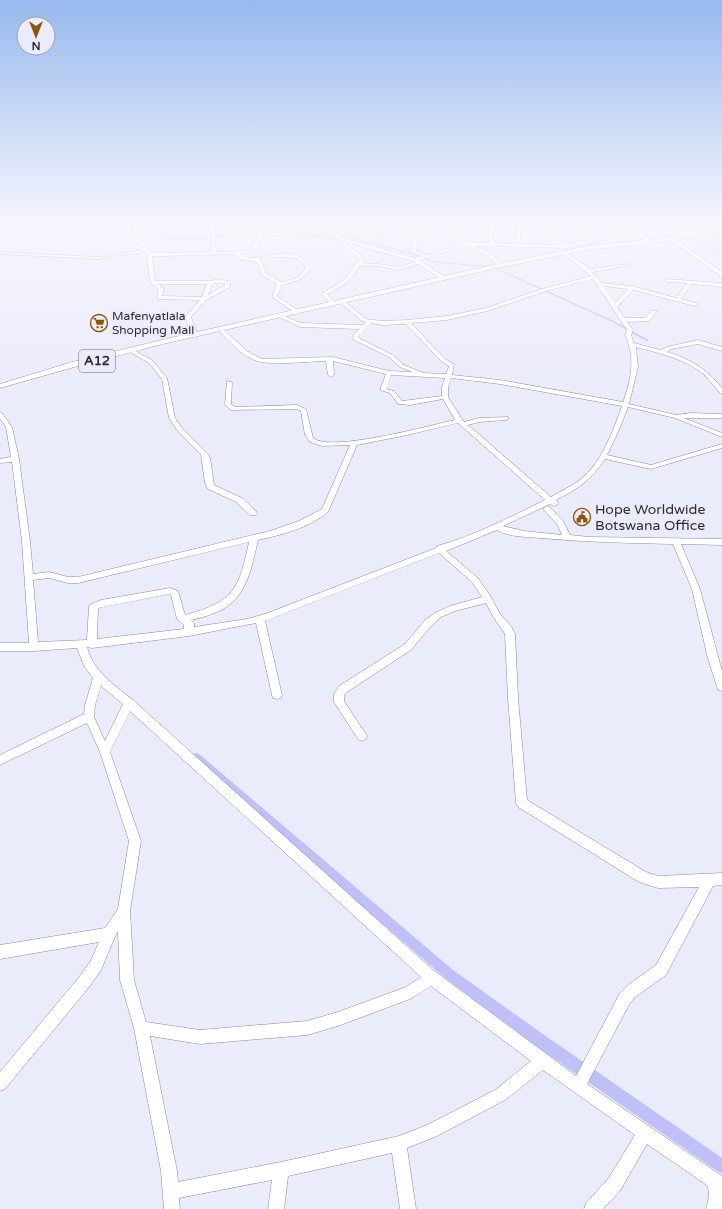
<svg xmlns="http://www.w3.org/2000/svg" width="722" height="1209" viewBox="0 0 722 1209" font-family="'Varela Round',sans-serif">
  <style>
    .built { fill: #dddef5 }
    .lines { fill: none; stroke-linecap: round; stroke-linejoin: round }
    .stream-far1 { stroke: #bec0f7; stroke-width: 1.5 }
    .stream { stroke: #bec0f7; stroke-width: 2 }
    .canal { fill: #bec0f7; fill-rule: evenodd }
    .minor-casing { stroke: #8a8b99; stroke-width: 1 }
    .major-casing { stroke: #8a8b99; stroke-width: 1 }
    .minor { fill: #fff; fill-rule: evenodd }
    .major { fill: #fff; fill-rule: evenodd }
    .labels { text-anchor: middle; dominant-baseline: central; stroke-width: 4; stroke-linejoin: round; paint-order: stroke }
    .far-poi-label { font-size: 12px; fill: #2c2d33; stroke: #eaebfb; text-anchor: start }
    .shield { fill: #eaebfb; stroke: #65666f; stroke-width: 1 }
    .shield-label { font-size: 13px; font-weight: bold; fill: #2c2d33 }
    .poi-label { font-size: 14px; fill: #2c2d33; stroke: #eaebfb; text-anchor: start }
  </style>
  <rect width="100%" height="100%" fill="#eaebfb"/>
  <path class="built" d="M722,238V262L695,241Z"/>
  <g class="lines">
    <path class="stream-far1" d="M343,235L419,256L433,262L493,267L612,321L630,331"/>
    <path class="stream" d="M628,330L647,340"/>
    <g class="canal">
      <path d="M142,222H147L170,237L184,238L246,233L287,232L328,236L350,242L348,243C314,235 280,233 245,235C227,236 183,244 168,239C161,237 149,227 142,222Z"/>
      <path d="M369,248H371L393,255L391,256L369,250Z"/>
      <path d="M196,753L199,754L453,970L547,1037L722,1158V1173L717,1171L537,1047L445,978L193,760L191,757L193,754Z"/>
    </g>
    <g class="minor-casing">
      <g id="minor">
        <path d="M66,222H73L45,230L0,231V229L36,228Z"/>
        <path d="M134,222H138L136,229L139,239L136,245L149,249L151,253L207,252L212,250L211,224L209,222H214L215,224L216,252L243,251L252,247L258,233H284L309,224L325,222L315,226L340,237L415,258L423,256L411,252L414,239L418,240L416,251L428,255L463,244L445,231L425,228L420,222H425L428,226L443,228L439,222H443C456,242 467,243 489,243V222H493V243L518,244L516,231L518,222H522L520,231L522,244L562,245L555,238L554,222H558L559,238L567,244L612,236L622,231L624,232L615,238L569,247L567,248L492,246L488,249L486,248L487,246H474L489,253L496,258L502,266L500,267L485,255L467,246L419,260L445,277V279L443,280L418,264L399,270L378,266H359C353,279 341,289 327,294L336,304L333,306L321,294C329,288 338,285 346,278C351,272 353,264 359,261C356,252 343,250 341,240L310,227L284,235H262L256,249L246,253L239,254C262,268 287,238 310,266C307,280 294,282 282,285L277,296L299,311V313L297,314L272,297L277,284L262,275L257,262L241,259L233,254L165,256H152L155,281H210L220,279L230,282V287L206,300L191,317L198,335L195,337L192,335L185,317L200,300L157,299L158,289L150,282L147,258L148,254L146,252L105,257L99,259L0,254V252L98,257L142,250L131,246L135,239L132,229ZM345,242L413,261L415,262L399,267L378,264L362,263L364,261L360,254ZM277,257L296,258L306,266C303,278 291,280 281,282L266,273L260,259ZM220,283H225V285L208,295L212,284ZM158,284H207L202,297L162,296L164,289Z"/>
        <path d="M265,222L261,224L259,223V222Z"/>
        <path d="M628,222H633L649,240V242H645Z"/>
        <path d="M680,222L699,223L710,228L708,229L698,225Z"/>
        <path d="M389,233H405L407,234L405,235H392L388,240L380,241L350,235L352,234L380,239L385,238Z"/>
        <path d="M722,233V235L673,240L671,239Z"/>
        <path d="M565,251L590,269L629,264L631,265L592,272L602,283L632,286L676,298L687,283L667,282L664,280L665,279L722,283V287L692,284L681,299L697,303L698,304L695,306L633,290L617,307L625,318H645L652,310L657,311L649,321L627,322L633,330L631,335L634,343L661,350L667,347L698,340L722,347V351L698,344L671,349L667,352C691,359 705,368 722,388V394L720,393C714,386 708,378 701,372C682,358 658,353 636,347L638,367L629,404L676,415L691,413L722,414V418H684L722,433V437L675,418L628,407L619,430L607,455L651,465L722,444V448L651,469L605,459C591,480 578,489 556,500L558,503L557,505L554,506L550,504L503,526L524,531L562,535L557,524L543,509L547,506L550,507L563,521L570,535L589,537L722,539V545L681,544L700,589L722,671V691L718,690L717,687L707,655L692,589L673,544C629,543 585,542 541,538C528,537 508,537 497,530L446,551L478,578L491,597L500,614L511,626L515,634L518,698L527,800L646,872L658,876L722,873V885L713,886L666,975L638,995L630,1003L587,1084L722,1176V1209H706L709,1196L708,1186L647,1144L620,1191L603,1209H584L586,1203L608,1179L635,1135L543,1070L505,1100L437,1136L407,1148L416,1209H400L392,1153L288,1176L284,1209H268L272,1180L179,1198L180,1209H164L161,1171L134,1028L120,980L118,931L114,939L101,970L90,986L5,1089L0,1091V1072L80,976L91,960L99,942L0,959V945L105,928L118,909L129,841L100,752L87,723L0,765V755L84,714L85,705L93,678L84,666L77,648L34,651H0V643H29L22,541L12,462L0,463V459L11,457L6,427L0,419V412L2,413L12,427L19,459L30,541L33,574L49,572L68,577H78L270,531L299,521L322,509L350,445L322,446L310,442L305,435L301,411L296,409L231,410L225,405L227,381L232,382L231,404L235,407L297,405L306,409L313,438C330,453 431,425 455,420L443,399L410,405L398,404L390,393L380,390L386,374L333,361L334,375L331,377L328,375L326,361C309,361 266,367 252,359C239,353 229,341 219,331V329H223L247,351L262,359L333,357L389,371L413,372L400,367L389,357L354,340L352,336L359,329L300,327L277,316L282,315L301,323L363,325L366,322L362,321L341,303L340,302L343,300L366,319L382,321L407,320L447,316L486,308L542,289L591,276L563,253V252ZM593,279L627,330L625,335C636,357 631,381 623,402L500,380L452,375L454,364L445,359L411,323L447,320L487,311L546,291ZM604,286L628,289L615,303ZM371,323L382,325L406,324L441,361L449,366L446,374L423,373L404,365L393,355L359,338L358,336ZM391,375L445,378L442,387V396L402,401L394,391L387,389ZM451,378L500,384L622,406C613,431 602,462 581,479C572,486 561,491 551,497L468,425L479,422L506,420L508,419V417L479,418L464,422L448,397V387ZM458,423L545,500C510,517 474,536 437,546L436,548L265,614L247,619L194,627V623L191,620C204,617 219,613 229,605C248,591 253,562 258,540C281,535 309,528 328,512L357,445L407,435ZM249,542C239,589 234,602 185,615L178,591L170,588L101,600L91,604L89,606L87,640L38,642L33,580L49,578L68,583H78ZM439,553L472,582L482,597L450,606L435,613L425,620L405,644L339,686L334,694V702L358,739L362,741L366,739L367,736L344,701V695L347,692L411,650L431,626L441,617L455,611L486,603L494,618L505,634L508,698L516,803L518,807L639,882L658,888L699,887L656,965L628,985L620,993L576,1076L433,970L133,700C114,685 93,671 87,647L92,648L189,636L256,623L272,695L273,698L277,699L281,698L282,695L265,621ZM169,594L171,595L177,619L184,625V629L97,639L98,608ZM101,686L123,704L105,741L94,717L95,705ZM130,711L421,977L406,987L338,1012L307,1021L200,1030L146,1022L134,980L130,911L141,841L110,752ZM431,986L531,1061L495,1090L427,1125L399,1136L281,1162L178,1182L177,1171L150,1036L200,1044L307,1035L338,1026L410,999Z"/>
        <path d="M130,350H134L153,361L167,378L175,418L182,428L208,454L210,458L214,485L242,498L256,511L257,513L256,515H250L236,502L208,489L205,483L201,455L177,430L169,418L162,379L149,363L130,352Z"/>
      </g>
    </g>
    <g class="major-casing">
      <path id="major" d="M673,237L722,272V277L672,241L587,250L493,269L167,343L78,366L0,388V384L72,362L166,339L493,265L587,246Z"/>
    </g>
    <use href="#minor" class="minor"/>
    <use href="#major" class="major"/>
  </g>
  <linearGradient id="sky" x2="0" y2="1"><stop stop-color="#97b9ee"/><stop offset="0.57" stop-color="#f6f6fd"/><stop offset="1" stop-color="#f6f6fd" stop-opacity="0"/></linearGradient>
  <rect width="722" height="392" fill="url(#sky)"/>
  <defs>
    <g id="supermarket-ring" transform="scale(0.9)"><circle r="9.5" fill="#eaebfb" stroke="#8b5704" stroke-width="1.5"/><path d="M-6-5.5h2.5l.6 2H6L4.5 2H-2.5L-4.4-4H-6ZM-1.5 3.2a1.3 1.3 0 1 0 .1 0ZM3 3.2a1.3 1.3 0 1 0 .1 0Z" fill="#8b5704"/></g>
    <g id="civic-ring" transform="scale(0.9)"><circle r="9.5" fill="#eaebfb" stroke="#8b5704" stroke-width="1.5"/><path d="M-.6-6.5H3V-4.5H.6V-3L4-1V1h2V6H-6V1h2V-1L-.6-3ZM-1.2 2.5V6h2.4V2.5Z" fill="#8b5704"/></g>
  </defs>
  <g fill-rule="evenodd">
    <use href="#supermarket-ring" x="99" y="323"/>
    <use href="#civic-ring" x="582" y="517"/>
  </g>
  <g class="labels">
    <g class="far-poi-label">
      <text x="112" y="316">Mafenyatlala<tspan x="112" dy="14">Shopping Mall</tspan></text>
    </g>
    <rect class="shield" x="79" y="350" width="36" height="22" rx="3"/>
    <g class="shield-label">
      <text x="97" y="361">A12</text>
    </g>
    <g class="poi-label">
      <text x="595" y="509">Hope Worldwide<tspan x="595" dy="16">Botswana Office</tspan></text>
    </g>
  </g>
  <g transform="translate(36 36) rotate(180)"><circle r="19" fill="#eaebfb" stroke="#9e9fab"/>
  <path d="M0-3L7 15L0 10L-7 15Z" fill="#8b5704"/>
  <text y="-6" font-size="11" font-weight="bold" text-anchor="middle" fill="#2c2d33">N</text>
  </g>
</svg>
